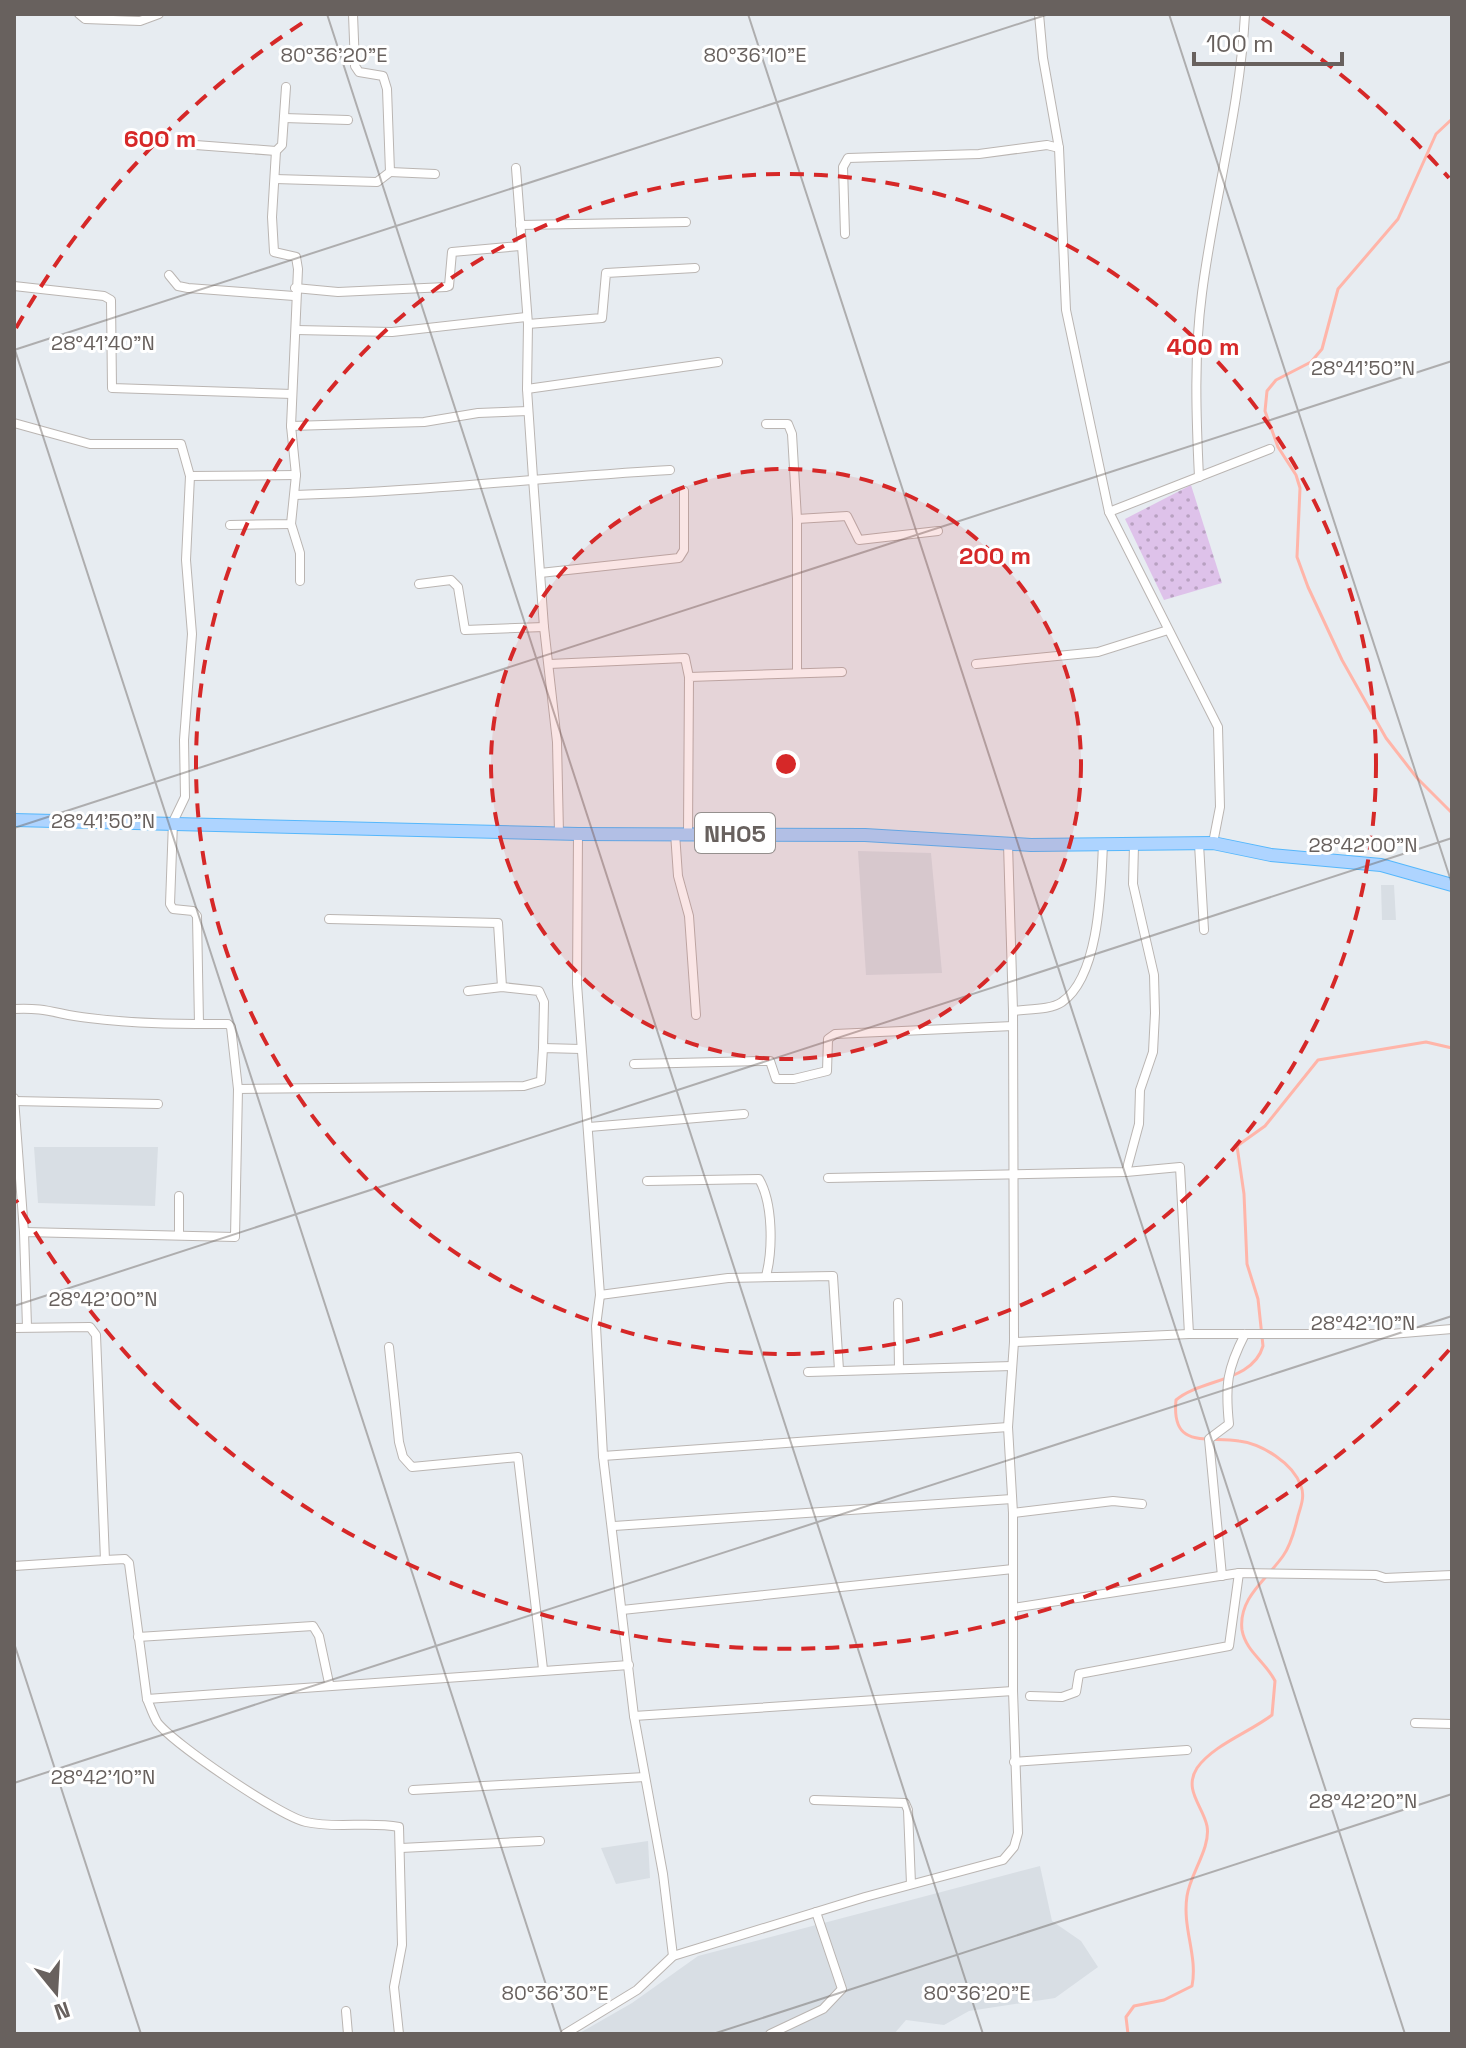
<svg xmlns="http://www.w3.org/2000/svg" width="1466" height="2048" viewBox="0 0 1466 2048" font-family="'Space Grotesk',sans-serif">
  <style>
    .education { fill: #d8dee4 }
    .garden { fill: url(#garden-dots) }
    .lines { fill: none; stroke-linecap: round; stroke-linejoin: round }
    .stream { stroke: #ffb5a9; stroke-width: 3 }
    .street-casing { stroke: #bab5b2; stroke-width: 10 }
    .primary-casing { stroke: #55b7fc; stroke-width: 14 }
    .street { stroke: #fff; stroke-width: 8 }
    .primary { stroke: #aed4ff; stroke-width: 12 }
    .ticks { fill: none; stroke: #68615e; stroke-width: 2; stroke-opacity: 0.45 }
    .ring { fill: none; stroke: #d62828; stroke-width: 4; stroke-dasharray: 14 10 }
    .labels { text-anchor: middle; dominant-baseline: central; stroke-width: 6; stroke-linejoin: round; paint-order: stroke }
    .shield { fill: #fff; stroke: #95908e; stroke-width: 2 }
    .shield-label { font-size: 24px; font-weight: bold; fill: #68615e }
    .ticks-label { font-size: 20px; text-anchor: middle; fill: #68615e; stroke: #fff; stroke-width: 6; stroke-linejoin: round; paint-order: stroke }
    .centre { fill: #d62828; stroke: #fff; stroke-width: 4 }
    .ring-label { font-size: 24px; text-anchor: middle; font-weight: bold; fill: #d62828; stroke: #fff; stroke-width: 6; stroke-linejoin: round; paint-order: stroke }
  </style>
  <defs>
    <pattern id="garden-dots" width="8" height="8" patternUnits="userSpaceOnUse" patternTransform="scale(2)"><rect width="8" height="8" fill="#dec2ea"/><path d="M2 2h.1M6 6h.1" fill="none" stroke="#b8a1c1" stroke-width="1.8" stroke-linecap="round"/></pattern>
  </defs>
  <rect width="100%" height="100%" fill="#e7ecf1"/>
  <g class="education">
    <path d="M858,851L931,853L942,973L866,975Z"/>
    <path d="M1381,885H1394L1396,920H1382Z"/>
    <path d="M34,1147H158L155,1206L38,1203Z"/>
    <path d="M648,1841L650,1878L616,1884L601,1848Z"/>
    <path d="M1040,1866L1052,1921L1081,1941L1098,1967L1055,1998L969,2011L944,2025L906,2020L894,2034H578L632,2003L698,1956Z"/>
  </g>
  <path class="garden" d="M1191,485L1222,583L1164,600L1125,519Z"/>
  <g class="lines">
    <g class="stream">
      <path d="M1452,119L1436,134L1398,219L1338,289L1322,349L1311,362L1276,380L1267,391L1265,411L1278,447L1296,475L1300,488L1297,557L1308,587L1342,660L1386,738L1417,778L1452,813"/>
      <path d="M1128,2034L1126,2017L1134,2006L1164,2000L1192,1986C1198,1956 1182,1928 1187,1896C1190,1874 1211,1848 1207,1826C1203,1806 1183,1790 1197,1768C1213,1745 1250,1732 1272,1715L1275,1681C1266,1662 1246,1652 1242,1630C1238,1598 1267,1579 1283,1556C1291,1545 1295,1529 1298,1516C1301,1506 1305,1496 1301,1486C1293,1463 1262,1444 1239,1441C1207,1436 1171,1450 1176,1400C1200,1379 1253,1382 1263,1346L1258,1299L1247,1264L1244,1194L1237,1146L1265,1126L1318,1060L1426,1042L1452,1048"/>
    </g>
    <g class="street-casing">
      <g id="street">
        <path d="M79,14L85,19L140,21L159,14"/>
        <path d="M1039,14L1043,58L1059,148L1066,310L1109,512L1218,727L1220,807L1213,843"/>
        <path d="M284,118L348,120"/>
        <path d="M182,144L276,151"/>
        <path d="M516,168L528,324L527,389L533,478L544,627L557,742L559,833"/>
        <path d="M390,172L435,174"/>
        <path d="M275,179L377,182L390,172L387,89L383,76L359,72L355,66L353,14"/>
        <path d="M520,225L686,222"/>
        <path d="M845,234L843,167L848,158L979,154L1047,145L1059,148"/>
        <path d="M169,275L178,286L188,288L294,296"/>
        <path d="M14,286L104,296L111,300L112,388L292,394"/>
        <path d="M295,288L338,292L446,287L449,286L452,252L520,246"/>
        <path d="M528,324L602,318L606,273L695,268"/>
        <path d="M296,330L392,332L526,317"/>
        <path d="M527,389L718,362"/>
        <path d="M14,423L90,444H181L190,476"/>
        <path d="M766,424H788L792,434L797,519V673"/>
        <path d="M291,426L424,422L478,413L528,411"/>
        <path d="M1199,477C1196,415 1194,354 1202,293C1214,199 1240,109 1245,14"/>
        <path d="M295,495C420,492 545,477 670,470"/>
        <path d="M1109,512L1270,449"/>
        <path d="M797,519L847,516L859,540L938,531"/>
        <path d="M291,524L300,553V581"/>
        <path d="M230,525L291,524L296,475L291,426L298,269L296,257L274,252L272,217L276,151L282,145L286,87"/>
        <path d="M540,573L679,558L684,550V491"/>
        <path d="M419,584L451,580L458,587L465,630L544,627"/>
        <path d="M549,664L685,658L689,677"/>
        <path d="M976,664L1098,652L1168,630"/>
        <path d="M688,832L689,677L842,672"/>
        <path d="M675,833L678,876L689,916L696,1015"/>
        <path d="M578,834L577,984L600,1295L596,1326L603,1456L634,1716L663,1874L673,1956"/>
        <path d="M1008,844L1013,1011L1014,1342L1189,1334H1391L1452,1329"/>
        <path d="M1199,844L1204,930"/>
        <path d="M329,919L498,923L502,987"/>
        <path d="M468,991L502,987L539,991L544,1002L543,1048"/>
        <path d="M14,1009C46,1007 59,1015 89,1018C135,1024 181,1024 228,1024L231,1027L238,1089"/>
        <path d="M1013,1011C1028,1009 1051,1010 1062,1002C1100,976 1101,886 1103,844"/>
        <path d="M199,1024L197,916L193,911L173,909L170,904L173,822L185,797L184,740L192,634L186,560L190,476L296,475"/>
        <path d="M634,1064L761,1061H770L776,1079H794L827,1071L828,1039L835,1034L1013,1026"/>
        <path d="M14,1098L24,1232"/>
        <path d="M14,1101L158,1104"/>
        <path d="M589,1127L744,1114"/>
        <path d="M1126,1172L1139,1124L1140,1090L1153,1052L1155,1013L1154,975L1133,884L1134,845"/>
        <path d="M828,1178L1126,1172L1180,1167L1189,1334"/>
        <path d="M647,1181L759,1179C773,1203 773,1249 766,1276"/>
        <path d="M179,1196V1234"/>
        <path d="M600,1295L728,1278L833,1276L839,1370"/>
        <path d="M898,1303L899,1369"/>
        <path d="M27,1327L24,1232L235,1237L238,1089L524,1086L541,1081L543,1048L581,1049"/>
        <path d="M14,1328L90,1327L96,1335L105,1560L14,1566"/>
        <path d="M389,1347L399,1442L403,1457L412,1467L518,1457L543,1669"/>
        <path d="M808,1372L1012,1366"/>
        <path d="M603,1456L1008,1427"/>
        <path d="M1013,1513L1113,1501L1142,1504"/>
        <path d="M614,1526L1012,1499"/>
        <path d="M105,1560L125,1559L129,1563L147,1699L629,1665"/>
        <path d="M1222,1576L1209,1439L1229,1424C1225,1385 1227,1369 1245,1334"/>
        <path d="M1013,1608L1239,1573L1376,1575L1385,1578L1452,1575"/>
        <path d="M622,1610L1013,1569"/>
        <path d="M138,1637L313,1626L319,1636L329,1683"/>
        <path d="M1030,1696L1062,1697L1076,1692L1079,1674L1229,1646L1239,1573"/>
        <path d="M147,1699C150,1706 153,1715 157,1722C172,1743 280,1816 306,1822C336,1829 369,1821 399,1827L402,1945L394,1987L399,2034"/>
        <path d="M634,1716L1013,1691"/>
        <path d="M1415,1723L1452,1724"/>
        <path d="M1014,1762L1187,1750"/>
        <path d="M413,1790L645,1777"/>
        <path d="M814,1800L905,1803L908,1810L911,1884"/>
        <path d="M401,1848L540,1841"/>
        <path d="M346,2011L348,2034"/>
        <path d="M565,2034L637,1990L673,1956L865,1897L1003,1860L1014,1847L1018,1833L1013,1691V1513L1008,1427L1014,1342"/>
        <path d="M770,2034L823,2009L842,1989L816,1912"/>
      </g>
    </g>
    <g class="primary-casing">
      <path id="primary" d="M14,820L578,834L865,835L1031,845L1213,843L1271,855L1381,865L1452,885"/>
    </g>
    <use href="#street" class="street"/>
    <use href="#primary" class="primary"/>
  </g>
  <path class="ticks" d="M327,14L983,2034M748,14L1405,2034M1169,14L1452,884M14,347L562,2034M14,350L1049,14M14,828L1452,361M14,1306L1452,838M14,1643L141,2034M14,1783L1452,1316M713,2034L1452,1794"/>
  <circle cx="786" cy="764" r="295" fill="#d62828" fill-opacity=".12"/>
  <g class="ring">
    <circle cx="786" cy="764" r="295"/>
    <circle cx="786" cy="764" r="590"/>
    <path d="M1449 1350A885 885 0 0 1 16 1200M16 328A885 885 0 0 1 310 18M1262 18A885 885 0 0 1 1449 178"/>
  </g>
  <g class="labels">
    <rect class="shield" x="695" y="813" width="80" height="40" rx="6"/>
    <g class="shield-label">
      <text x="735" y="833">NH05</text>
    </g>
  </g>
  <g class="ticks-label">
    <text x="334" y="62">80°36'20"E</text>
    <text x="755" y="62">80°36'10"E</text>
    <text x="103" y="350">28°41'40"N</text>
    <text x="1363" y="375">28°41'50"N</text>
    <text x="103" y="828">28°41'50"N</text>
    <text x="1363" y="852">28°42'00"N</text>
    <text x="103" y="1306">28°42'00"N</text>
    <text x="1363" y="1330">28°42'10"N</text>
    <text x="103" y="1784">28°42'10"N</text>
    <text x="1363" y="1808">28°42'20"N</text>
    <text x="555" y="2000">80°36'30"E</text>
    <text x="977" y="2000">80°36'20"E</text>
  </g>
  <circle cx="786" cy="764" r="12" class="centre"/>
  <g class="ring-label">
    <text x="160" y="147">600 m</text>
    <text x="1203" y="355">400 m</text>
    <text x="995" y="564">200 m</text>
  </g>
  <rect width="1466" height="2048" fill="none" stroke="#68615e" stroke-width="32"/>
  <g transform="translate(56 1992) rotate(162)" stroke="#ffffff" stroke-width="6" paint-order="stroke">
  <path d="M0-6L14 30L0 20L-14 30Z" fill="#68615e"/>
  <text y="-12" font-size="22" font-weight="bold" text-anchor="middle" fill="#68615e">N</text>
  </g>
  <path d="M1194 52v12h148v-12" fill="none" stroke="#68615e" stroke-width="4"/>
  <text x="1206" y="52" font-size="24" fill="#68615e" stroke="#ffffff" stroke-width="6" paint-order="stroke">100 m</text>
</svg>
